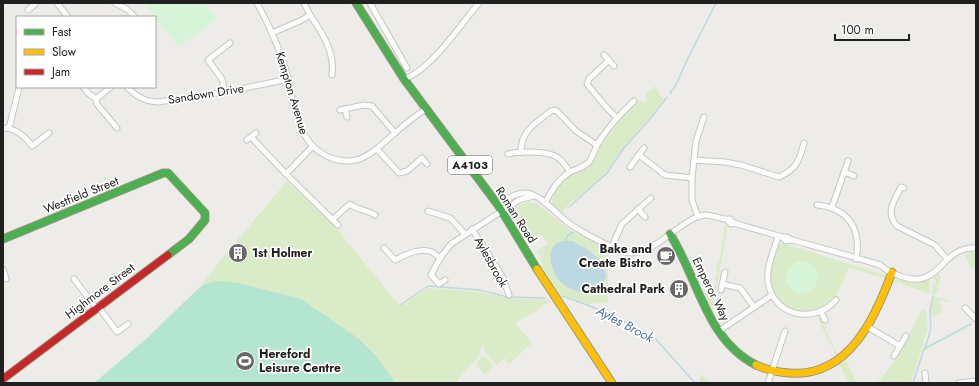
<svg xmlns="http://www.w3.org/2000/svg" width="979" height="386" viewBox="0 0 979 386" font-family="Jost,sans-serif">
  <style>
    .grass { fill: #daebc7; fill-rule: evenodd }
    .park { fill: #d6f4d7 }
    .pitch { fill: #b4e5d1 }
    .water { fill: #bcd8e1 }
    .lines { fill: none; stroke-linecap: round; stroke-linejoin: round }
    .stream { stroke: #bcd8e1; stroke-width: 1.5 }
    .street-casing { stroke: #c7c6c4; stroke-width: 7 }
    .fast-casing { stroke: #959880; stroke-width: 9 }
    .slow-casing { stroke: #959880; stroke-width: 9 }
    .jam-casing { stroke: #959880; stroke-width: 9 }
    .street { stroke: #fcfcfc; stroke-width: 5 }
    .fast { stroke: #4caf50; stroke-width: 7 }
    .slow { stroke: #ffc107; stroke-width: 7 }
    .jam { stroke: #c62828; stroke-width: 7 }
    .labels { text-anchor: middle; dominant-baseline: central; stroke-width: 3.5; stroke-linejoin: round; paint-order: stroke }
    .shield { fill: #fff; stroke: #636363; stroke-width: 1 }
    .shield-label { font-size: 11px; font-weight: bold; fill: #202020 }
    .street-label { font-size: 12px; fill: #202020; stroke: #fff }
    .poi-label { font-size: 12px; font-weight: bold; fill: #202020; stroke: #fff; text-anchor: end }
    .water-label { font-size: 13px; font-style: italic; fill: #4876a8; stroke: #fff }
  </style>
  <rect width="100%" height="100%" fill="#eeece8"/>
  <g class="grass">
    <path d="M656,86L660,96L664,98L649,118L624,147L606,172L594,184L569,204L562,213C558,210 553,206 552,202C553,191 563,180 572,175C579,172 585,171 591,165C597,158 598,150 603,143C613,127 624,115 638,103L637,102L641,101L644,103L647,100C644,93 650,90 656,86Z"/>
    <path d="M287,181L335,227L400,306L429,288L479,292L506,298L550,300L538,310L515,323L532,343L509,364L505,358L496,365L484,350V343L479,351V356L455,383H396L377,357L238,283C225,282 214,281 201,286L220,261Z"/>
    <path d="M528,202L536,203L570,230L610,250L608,258V302L590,304L559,296L546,275L540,259L541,258L536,251L548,244L541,234L531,240L513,213L517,206ZM573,241L587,249L603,262L563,285L553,271L550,257L553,247L560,242Z"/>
    <path d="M725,225L727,226V231L712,313L703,295L708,293L706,289L717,284L715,277L718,275L716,268L717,263H719Z"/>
    <path d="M782,243L885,275L886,279L879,277V275H877L876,276L852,268L851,269L848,268L843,282H842L835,298L834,297C815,321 777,313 771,282C769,270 776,256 779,245Z"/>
    <path d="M971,252L976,253V268H971L964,254Z"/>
    <path d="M939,273L941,277L937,288L938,289L936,295L931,294L933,286L931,279L934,285L936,284L934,277Z"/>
    <path d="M895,279L914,283L929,280L930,287L929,293L903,285V283L893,282Z"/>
    <path d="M934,296L950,301L946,302L941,300L939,302L941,306V312L936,316H932L931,310Z"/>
    <path d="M922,309L926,311L928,328L911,383H877L897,358L909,337V335Z"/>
    <path d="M818,316L820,317L838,356L836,357L833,348L820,324Z"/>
    <path d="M482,356L486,357L494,366L485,375L476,365Z"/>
    <path d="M845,359L857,383H848L839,363Z"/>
    <path d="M701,374L712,383H699Z"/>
  </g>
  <g class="park">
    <path d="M144,3H204L217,19L179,47Z"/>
    <circle cx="802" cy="277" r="16"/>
  </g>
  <path class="pitch" d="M224,281L238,283L301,299L359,339L377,357L396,383H94L146,339L201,286L212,282Z"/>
  <path class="water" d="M573,241L587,249L603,262L606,276L597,294C585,294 575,292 564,285C553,278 542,248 560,242C564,240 569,241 573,241Z"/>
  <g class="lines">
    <g class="stream">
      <path d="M670,93L676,85L688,58L716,3"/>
      <path d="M569,207L607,173L624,148L650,119L667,97"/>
      <path d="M565,242L568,235L574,232"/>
      <path d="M562,296L593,307L653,336L695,383"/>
      <path d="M400,305L428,286L480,290L507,297L545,298"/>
      <path d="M925,349L931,328L930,311L933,296"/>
      <path d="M913,383L924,349L971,324"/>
    </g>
    <g class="street-casing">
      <g id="street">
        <path d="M57,3L68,17"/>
        <path d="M115,3L128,10L135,17"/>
        <path d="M257,3C268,23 277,43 284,64C295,98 293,146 334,159C344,162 354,162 364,157C375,152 385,141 395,133C405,124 415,116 426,109"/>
        <path d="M370,3L407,68"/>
        <path d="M28,10L36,3"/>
        <path d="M310,15C323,34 335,52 332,75"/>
        <path d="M272,33L302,20L310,15L304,3"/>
        <path d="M604,55L614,66"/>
        <path d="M609,60L589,79L587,84L606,107L616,117"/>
        <path d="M404,79C430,71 461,24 479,3"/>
        <path d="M83,87L89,94L96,99L97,104L117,128"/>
        <path d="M127,87C137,97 144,101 158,102L225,92L289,79"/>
        <path d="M225,92L222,79L208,60L230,43"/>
        <path d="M96,99L111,87"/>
        <path d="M345,109L347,117"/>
        <path d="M340,110L364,105L372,106L395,133"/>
        <path d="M3,128C16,128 25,136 32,146L49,133"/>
        <path d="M9,128L19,88"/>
        <path d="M251,137L286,174L338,225"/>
        <path d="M247,140L256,133"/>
        <path d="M377,149L399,173L407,171L422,158L427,164"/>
        <path d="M521,152C521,130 535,124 551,111L554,110L558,112L576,131L597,145"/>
        <path d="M508,154C519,151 545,151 555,156C562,159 566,166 570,172"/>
        <path d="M639,155L665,175L692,178"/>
        <path d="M694,160L725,162L741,165L779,177C797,169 799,161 804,143"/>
        <path d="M630,167L644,148"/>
        <path d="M845,172L854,176"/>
        <path d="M286,174L312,147"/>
        <path d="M904,188L901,187C894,201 885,213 897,226L935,245L947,259"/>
        <path d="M545,203C551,191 558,179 570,172C576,169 584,167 589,162C594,155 595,147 600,140C610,125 621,113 634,101"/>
        <path d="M498,205C506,200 516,192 526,193C542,195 554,212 566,221C579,231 609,247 625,252C650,259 675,225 697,217C711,211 720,221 730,219L734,223"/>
        <path d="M817,205C848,208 862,229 856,259"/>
        <path d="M832,207L848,161"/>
        <path d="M638,209L645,217"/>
        <path d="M428,211L450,218L454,222L465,234"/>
        <path d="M698,217L692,200V178L696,141L704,117"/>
        <path d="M333,219L350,204C359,211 366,209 375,215"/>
        <path d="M727,220L731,224L734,223L782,237L786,241L792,240"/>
        <path d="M472,229L502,276L509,295"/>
        <path d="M778,237C774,250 766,267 768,282C773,316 814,325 836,300"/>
        <path d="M782,237C786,236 788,237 792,240C821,248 851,256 880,265C883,266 884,269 887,270C896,275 909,280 919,279C942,276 947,246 976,248"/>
        <path d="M612,246L622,224L651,198"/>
        <path d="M384,248L395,260C405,255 420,247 432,252C434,253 437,256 440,258"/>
        <path d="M3,269L6,279"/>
        <path d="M74,279L96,308"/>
        <path d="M445,280L439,284L431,275L440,258L451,244L519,200L533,196"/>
        <path d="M722,284L740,288L754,307"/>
        <path d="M721,290L725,272"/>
        <path d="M98,306L117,332L128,324"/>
        <path d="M965,308L976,319"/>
        <path d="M821,312L825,320"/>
        <path d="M868,327L900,346"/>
        <path d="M719,331L772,295"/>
        <path d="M894,356L906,336"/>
        <path d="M925,373L926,383"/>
        <path d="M768,383L785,331"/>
        <path d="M959,383L976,381"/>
      </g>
    </g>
    <g class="fast-casing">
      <g id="fast">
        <path d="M356,3L404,79L498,205L537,269"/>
        <path d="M670,234C698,278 706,340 756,365"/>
        <path d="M3,239L163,173H168L205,213V220L189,239L168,255"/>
      </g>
    </g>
    <g class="slow-casing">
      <g id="slow">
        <path d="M537,269L612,383"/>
        <path d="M756,365C767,370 777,372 789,373C848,378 875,319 892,272"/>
      </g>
    </g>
    <g class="jam-casing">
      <path id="jam" d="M3,379L168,255"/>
    </g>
    <use href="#street" class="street"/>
    <use href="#fast" class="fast"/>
    <use href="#slow" class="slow"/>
    <use href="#jam" class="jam"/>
  </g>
  <defs>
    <g id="building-disc" transform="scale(1)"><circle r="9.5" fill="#686766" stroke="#fff"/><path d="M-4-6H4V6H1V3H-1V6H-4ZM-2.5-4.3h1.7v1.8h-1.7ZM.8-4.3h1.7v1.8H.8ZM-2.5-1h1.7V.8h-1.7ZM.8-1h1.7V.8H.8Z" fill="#fff"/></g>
    <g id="cafe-disc" transform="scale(1)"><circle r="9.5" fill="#686766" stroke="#fff"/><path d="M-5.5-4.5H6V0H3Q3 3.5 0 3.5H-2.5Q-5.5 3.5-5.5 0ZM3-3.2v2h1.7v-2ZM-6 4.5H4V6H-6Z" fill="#fff"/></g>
    <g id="stadium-disc" transform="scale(1)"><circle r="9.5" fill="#686766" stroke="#fff"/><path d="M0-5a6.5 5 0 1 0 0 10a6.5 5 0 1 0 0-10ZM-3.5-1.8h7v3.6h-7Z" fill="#fff"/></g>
  </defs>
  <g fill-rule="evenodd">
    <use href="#building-disc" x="238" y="253"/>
    <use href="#cafe-disc" x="666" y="256"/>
    <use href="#building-disc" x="679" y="289"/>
    <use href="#stadium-disc" x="245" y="361"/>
  </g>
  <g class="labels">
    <rect class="shield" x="448" y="156" width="44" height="18" rx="3"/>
    <g class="shield-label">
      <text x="470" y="165">A4103</text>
    </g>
    <g class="street-label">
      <text transform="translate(292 93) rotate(73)">Kempton Avenue</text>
      <text transform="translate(206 94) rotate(-9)">Sandown Drive</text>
      <text transform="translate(81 195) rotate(-22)">Westfield Street</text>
      <text transform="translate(516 215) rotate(57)">Roman Road</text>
      <text transform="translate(491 262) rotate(61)">Aylesbrook</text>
      <text transform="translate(711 289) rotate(64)">Emperor Way</text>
      <text transform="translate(100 291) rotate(-37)">Highmore Street</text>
    </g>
    <g class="poi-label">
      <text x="652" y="249">Bake and<tspan x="652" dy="14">Create Bistro</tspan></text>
      <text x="252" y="253" text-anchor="start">1st Holmer</text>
      <text x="665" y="289">Cathedral Park</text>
      <text x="259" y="354" text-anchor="start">Hereford<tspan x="259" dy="14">Leisure Centre</tspan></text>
    </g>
    <g class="water-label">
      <text transform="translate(625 324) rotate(28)">Ayles Brook</text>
    </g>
  </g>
  <rect width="979" height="386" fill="none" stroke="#202020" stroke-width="8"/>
  <rect x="16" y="16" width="140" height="72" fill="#ffffff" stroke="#a6a6a6"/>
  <rect x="24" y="29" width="20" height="6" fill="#4caf50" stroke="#a6a6a6"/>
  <text x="52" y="36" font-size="12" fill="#202020">Fast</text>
  <rect x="24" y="49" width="20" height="6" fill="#ffc107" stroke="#a6a6a6"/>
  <text x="52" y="56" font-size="12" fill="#202020">Slow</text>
  <rect x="24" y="69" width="20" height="6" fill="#c62828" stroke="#a6a6a6"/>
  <text x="52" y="76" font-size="12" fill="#202020">Jam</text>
  <path d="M835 34v6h74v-6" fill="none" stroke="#202020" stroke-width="2"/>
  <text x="841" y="34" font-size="12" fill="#202020" stroke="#ffffff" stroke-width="3" paint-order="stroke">100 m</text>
</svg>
